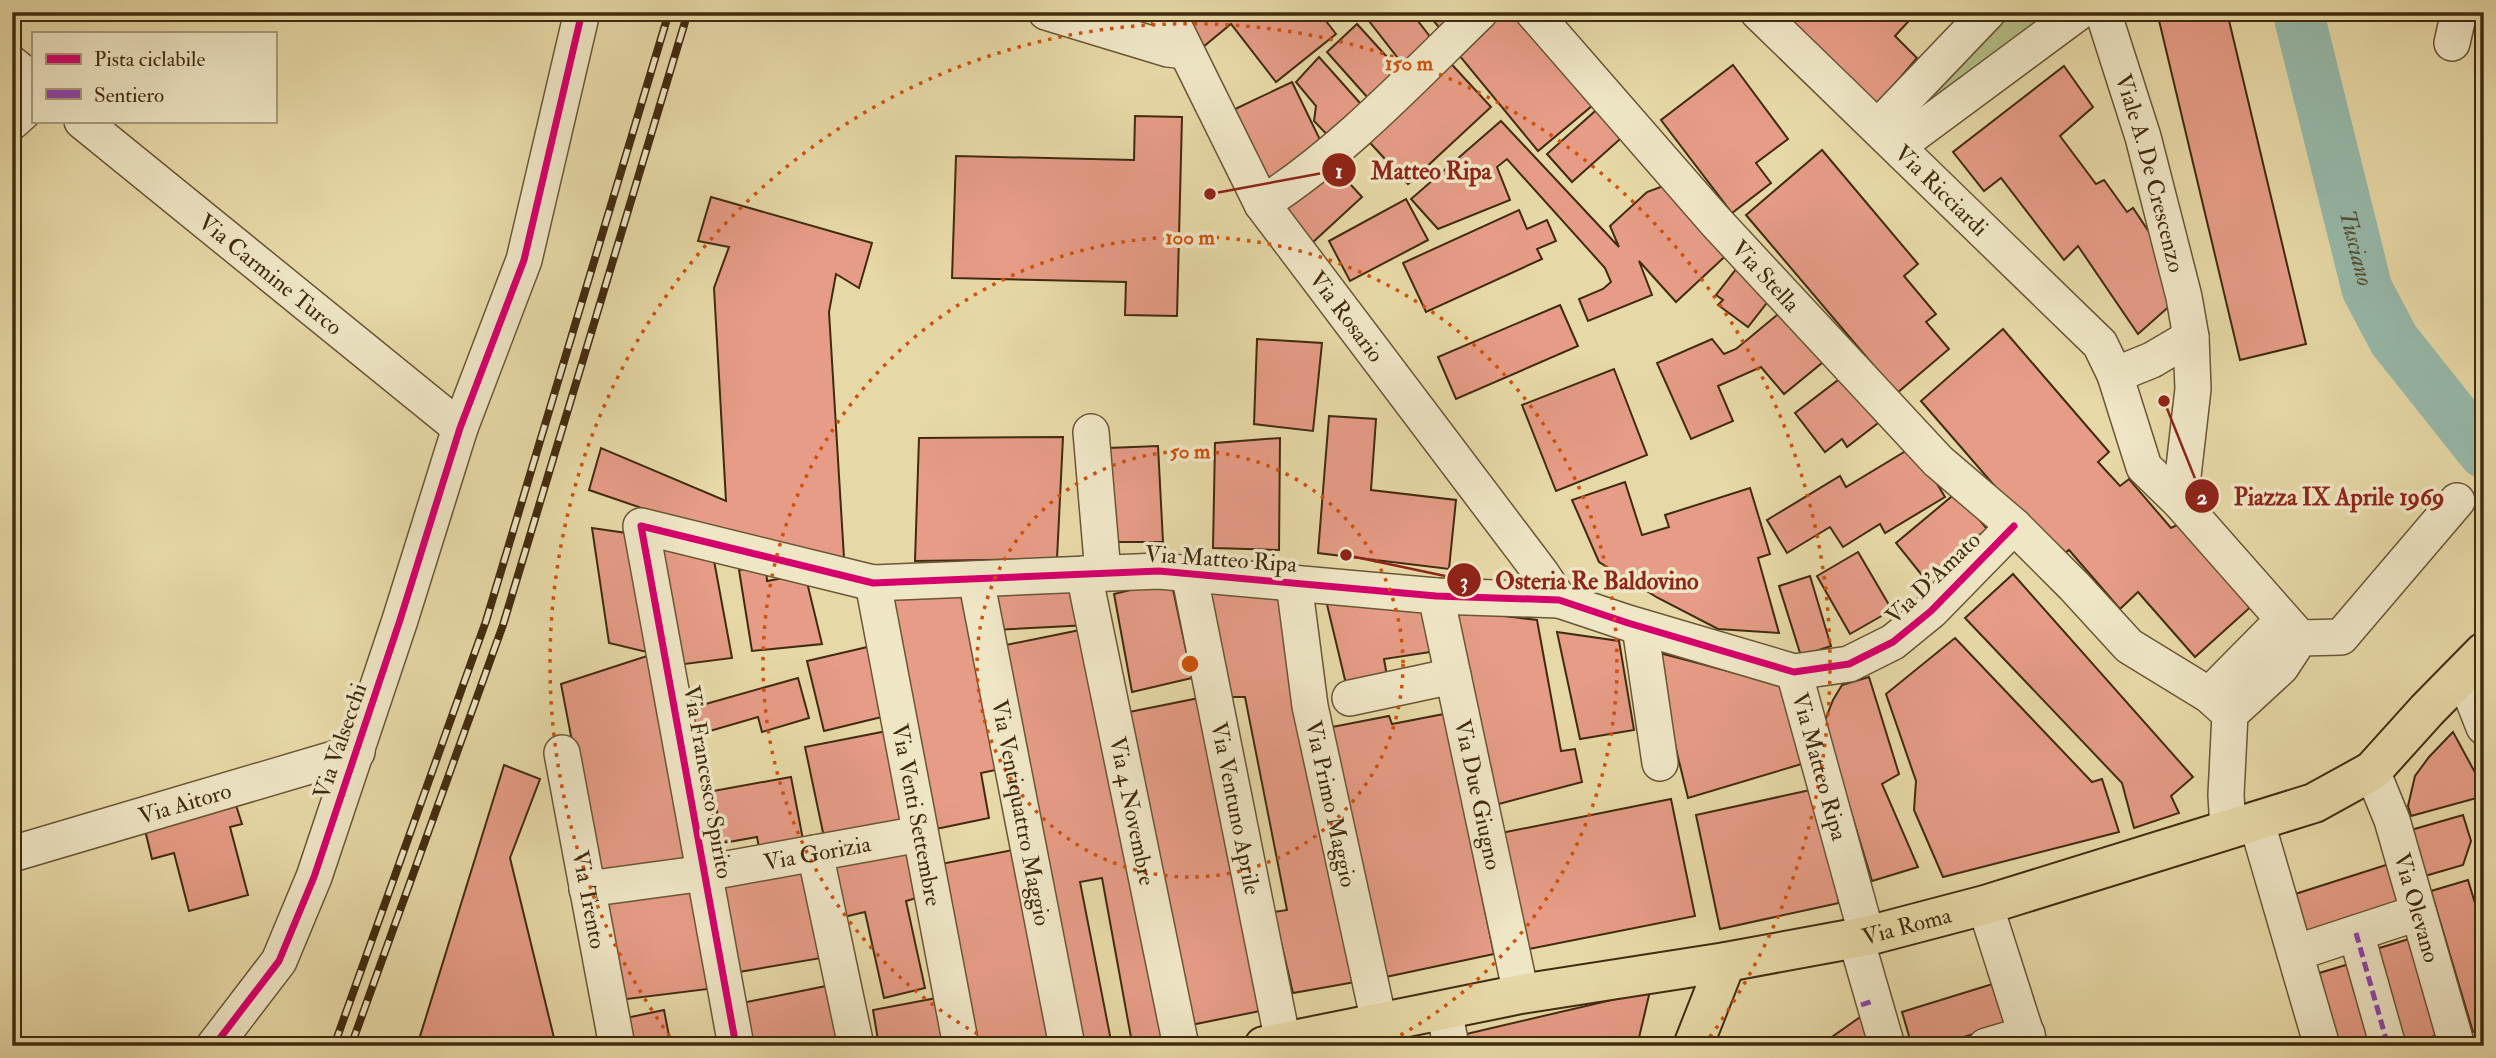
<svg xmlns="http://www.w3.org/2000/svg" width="2496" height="1058" viewBox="0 0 2496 1058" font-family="'IM FELL Double Pica',serif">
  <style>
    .green { fill: #b4bf88; stroke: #7a754c; stroke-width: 2 }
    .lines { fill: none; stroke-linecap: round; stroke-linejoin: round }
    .river { stroke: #97baab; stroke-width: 51 }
    .building { fill: #e69c86; stroke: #412b0f; stroke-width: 2 }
    .minor-casing { stroke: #6a5635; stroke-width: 38 }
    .major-casing { stroke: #412b0f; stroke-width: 42 }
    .minor { stroke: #efe6c6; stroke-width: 35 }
    .major { stroke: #e7d9a7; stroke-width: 38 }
    .rail-casing { stroke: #412b0f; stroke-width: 8 }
    .rail { stroke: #efe6c6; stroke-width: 5; stroke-dasharray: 16; stroke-linecap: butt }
    .quiet { stroke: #8e44ad; stroke-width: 5; stroke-dasharray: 10 5; stroke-linecap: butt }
    .cycleway-casing { stroke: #efe6c6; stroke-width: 11 }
    .cycleway { stroke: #d6006c; stroke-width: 7 }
    .ring { fill: none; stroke: #cf520c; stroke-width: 3.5; stroke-dasharray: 3.5 7 }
    .labels { text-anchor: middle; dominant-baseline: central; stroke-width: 7; stroke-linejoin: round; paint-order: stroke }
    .street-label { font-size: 23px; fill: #412b0f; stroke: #efe6c6 }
    .water-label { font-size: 24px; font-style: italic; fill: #564f36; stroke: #efe6c6 }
    .centre { fill: #cf520c; stroke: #efe6c6; stroke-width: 3.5 }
    .ring-label { font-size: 21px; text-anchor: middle; font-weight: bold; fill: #cf520c; stroke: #efe6c6; stroke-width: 7; stroke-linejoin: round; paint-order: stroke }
    .leader { fill: none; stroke: #8f2418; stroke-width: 2.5 }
    .callout-dot { fill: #8f2418; stroke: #efe6c6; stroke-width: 2.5 }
    .mark-label { font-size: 21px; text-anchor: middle; font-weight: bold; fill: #fff }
    .callout-label { font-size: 24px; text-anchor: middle; font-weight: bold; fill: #8f2418; stroke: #efe6c6; stroke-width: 7; stroke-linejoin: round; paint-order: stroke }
  </style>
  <rect width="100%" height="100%" fill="#e7d9a7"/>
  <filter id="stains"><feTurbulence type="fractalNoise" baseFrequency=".00286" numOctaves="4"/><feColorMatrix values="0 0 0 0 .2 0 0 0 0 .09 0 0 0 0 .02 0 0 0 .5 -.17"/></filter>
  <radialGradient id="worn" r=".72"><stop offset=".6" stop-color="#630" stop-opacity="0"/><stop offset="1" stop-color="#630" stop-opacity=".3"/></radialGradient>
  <path class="green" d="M2012,12H2060L1924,113L1915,104Z"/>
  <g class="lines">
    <path class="river" id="s1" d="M2298,12L2367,289L2394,340L2484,453"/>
  </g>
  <g class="building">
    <path d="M1084,12H1144L1146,18L1135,28Z"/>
    <path d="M1178,12H1319L1336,34L1276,82L1231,24L1203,47Z"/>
    <path d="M1362,12H1411L1438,47L1408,71Z"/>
    <path d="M1426,12H1469L1444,33Z"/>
    <path d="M1486,12H1528L1599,100L1538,151L1449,43Z"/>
    <path d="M1783,12H1917L1895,36L1917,58L1877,105Z"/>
    <path d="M2157,12H2227L2306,344L2240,360Z"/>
    <path d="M1357,24L1407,79L1376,107L1327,52Z"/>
    <path d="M1444,56L1491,107L1408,184L1361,133Z"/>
    <path d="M1319,57L1368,112L1334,142L1314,121L1316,106L1296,82Z"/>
    <path d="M1733,65L1788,139L1756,163L1771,183L1732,213L1661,120Z"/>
    <path d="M2064,66L2093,107L2060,136L2096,184L2104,180L2127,212L2133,208L2161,250L2173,303L2138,334L2078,246L2064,260L2001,178L1984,191L1953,152Z"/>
    <path d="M1292,82L1324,148L1270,191L1233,110Z"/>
    <path d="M1603,104L1628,132L1572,182L1547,154Z"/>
    <path d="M1135,116L1182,117L1177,316L1125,315L1126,282L952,278L956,156L1134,160Z"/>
    <path d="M1501,121L1619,247L1610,226L1647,192L1674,182L1734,248L1676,302L1639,261L1652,295L1588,321L1579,299L1603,289L1611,282L1605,268L1507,159L1497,167L1510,200L1438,229L1411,199Z"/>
    <path d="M1822,150L1918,264L1904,276L1936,314L1926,322L1949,349L1897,393L1746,215Z"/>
    <path d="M1328,160L1362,197L1312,243L1278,206Z"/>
    <path d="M711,197L872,243L859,288L836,274L829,312L844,558L700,528L589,490L601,448L726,501L714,288L729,247L698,241Z"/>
    <path d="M1406,199L1428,240L1350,281L1329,241Z"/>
    <path d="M1519,210L1527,229L1547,220L1556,241L1537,249L1542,259L1426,312L1403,263Z"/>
    <path d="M1737,268L1773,295L1748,327L1718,305L1723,300L1716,295Z"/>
    <path d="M1560,305L1578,346L1456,399L1438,357Z"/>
    <path d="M1789,305L1828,358L1784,394L1761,367L1718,386L1733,421L1691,439L1657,363L1712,339L1724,354L1736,349Z"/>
    <path d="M2003,329L2109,452L2098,462L2120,486L2129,479L2171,528L2183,522L2255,603L2195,657L2138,592L2120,609L2069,550L2058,559L1921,401Z"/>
    <path d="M1257,339L1322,343L1313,431L1254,424Z"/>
    <path d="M1614,369L1647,455L1556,491L1522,405Z"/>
    <path d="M1846,374L1882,420L1847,447L1842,439L1825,452L1795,413Z"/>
    <path d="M1329,416L1376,419L1371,490L1456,500L1449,569L1318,553Z"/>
    <path d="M1063,437L1057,559L915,561L919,438Z"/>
    <path d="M1280,438L1279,550L1213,548L1215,443Z"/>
    <path d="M1158,446L1163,542H1112L1108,448Z"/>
    <path d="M1914,446L1945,497L1885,533L1880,524L1843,547L1830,527L1787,553L1767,520L1840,476L1846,487Z"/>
    <path d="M1625,482L1642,535L1669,527L1665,515L1750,488L1770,554L1758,558L1779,633L1718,629L1658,598L1599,562L1572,500Z"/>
    <path d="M1957,492L1987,529L1925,579L1896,543Z"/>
    <path d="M592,528L633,534L651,653L609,643Z"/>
    <path d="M658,542L713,555L732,658L677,665Z"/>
    <path d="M1858,552L1892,610L1850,634L1817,576Z"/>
    <path d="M766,566L767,581L805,574L822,644L752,651L739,570Z"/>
    <path d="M2013,574L2193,777L2171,796L2179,813L2134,828L2122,783L1965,618Z"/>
    <path d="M1810,576L1831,646L1801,656L1779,586Z"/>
    <path d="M1171,580L1192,678L1132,692L1114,594Z"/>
    <path d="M1078,583L1089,625L994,630L991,588Z"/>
    <path d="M1208,584L1290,586L1361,981L1293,993L1274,912L1287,910L1245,697H1229Z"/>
    <path d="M971,587L1005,768L981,773L989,818L931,830L884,592Z"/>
    <path d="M1324,592L1425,604L1437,651L1384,659L1387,676L1346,684Z"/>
    <path d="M1449,609L1537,620L1561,751L1575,749L1582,782L1495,805Z"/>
    <path d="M1090,628L1173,1034L1132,1043L1102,878L1080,882L1112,1046H1074L1001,646Z"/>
    <path d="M1557,632L1619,641L1634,730L1580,739Z"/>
    <path d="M1955,638L2092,782L2102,779L2119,832L1943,877L1914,810L1916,781L1886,694Z"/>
    <path d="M876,645L890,715L824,731L807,661Z"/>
    <path d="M1652,651L1789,687L1805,763L1688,798Z"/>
    <path d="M653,654L696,868L599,882L561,684Z"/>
    <path d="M1869,677L1899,774L1882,784L1918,867L1872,881L1824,723L1833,700L1842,685Z"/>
    <path d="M798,678L809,718L762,732L758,717L696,735L688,709Z"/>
    <path d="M1204,697L1265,1010L1191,1025L1129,712Z"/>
    <path d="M1444,714L1494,954L1381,978L1332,727L1389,716L1392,724Z"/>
    <path d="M887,731L906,826L825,842L805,747Z"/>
    <path d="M2453,732L2484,789V796L2411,816L2408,806L2415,776L2429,757Z"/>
    <path d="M504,765L540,779L510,858L556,1046H417Z"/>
    <path d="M791,777L804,845L760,853L757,837L723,843L713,791Z"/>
    <path d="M1815,789L1839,903L1720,929L1696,815Z"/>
    <path d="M1671,799L1695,916L1524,950L1501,833Z"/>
    <path d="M235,802L242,824L230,827L248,895L189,911L174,853L152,859L144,826Z"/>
    <path d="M2463,815L2471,841L2463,865L2425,876L2411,830Z"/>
    <path d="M909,844L920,897L906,901L925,988L884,998L865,912L835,919L823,863Z"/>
    <path d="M1018,849L1057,1046H978L941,864Z"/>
    <path d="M2389,864L2402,906L2301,938L2289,896Z"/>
    <path d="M812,865L827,957L733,973L718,881Z"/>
    <path d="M2468,880L2484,933V1029L2473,1032L2431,891Z"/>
    <path d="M696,883L716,988L619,1000L603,899Z"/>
    <path d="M2409,939L2438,1035L2405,1045L2376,949Z"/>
    <path d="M2349,964L2373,1046H2338L2316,974Z"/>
    <path d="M1999,982L2011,1022L1936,1046H1912L1902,1012Z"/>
    <path d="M836,984L848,1046H750L742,1003Z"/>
    <path d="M1650,991L1637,1046H1464L1462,1035Z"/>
    <path d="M942,997L950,1046H879L873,1010Z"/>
    <path d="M664,1010L671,1046H632L626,1018Z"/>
    <path d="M1863,1015L1873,1046H1819Z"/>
    <path d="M1440,1038L1442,1046H1406Z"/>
  </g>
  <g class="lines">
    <g class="minor-casing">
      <g id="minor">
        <path d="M1046,12L1168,49L1185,51"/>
        <path id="s2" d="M1167,12L1262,204L1541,573L1559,600"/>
        <path id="s3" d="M1533,12L1716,222L1938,461L2014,526L2074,586L2129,646L2209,695L2230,714"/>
        <path id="s4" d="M1758,12L2100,344L2115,375L2144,467L2180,502L2300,638"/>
        <path id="s5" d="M2103,12L2143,137L2184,297L2191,337L2193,389L2180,502"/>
        <path d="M2452,43L2459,12"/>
        <path d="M12,64L33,81"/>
        <path id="s6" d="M82,121L460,428"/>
        <path d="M12,122L33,103"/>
        <path d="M1878,127L1988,12"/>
        <path d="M1898,146L2079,12"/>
        <path d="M1262,204C1343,152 1411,79 1480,12"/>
        <path d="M2115,375L2152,360L2191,337"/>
        <path d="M1091,432L1103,573"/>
        <path id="s7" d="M1189,573L1283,1042"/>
        <path id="s8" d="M1084,574L1181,1046"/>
        <path id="s9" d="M976,579L1067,1046"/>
        <path id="s10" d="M873,583L961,1046"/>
        <path id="s11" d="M1294,583L1310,706L1379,1022"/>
        <path id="s12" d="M1436,596L1521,994"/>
        <path d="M1640,627L1660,763"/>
        <path d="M2300,638L2341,637L2457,501"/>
        <path id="s13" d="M1794,672L1867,936"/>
        <path d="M2463,674L2484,727"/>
        <path d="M2209,695L2283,620"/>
        <path d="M1350,698L1453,676"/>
        <path id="s14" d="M562,753L617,1046"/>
        <path id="s15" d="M2372,771L2392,820L2457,1046"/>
        <path d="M2256,820L2322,1046"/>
        <path d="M2228,830L2226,795L2230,714L2281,667L2300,638"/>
        <path d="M815,853L856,1046"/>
        <path id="s16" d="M12,854L357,752"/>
        <path id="s17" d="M587,889L705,873L920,834"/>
        <path d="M1985,905L2030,1046"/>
        <path d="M2356,933L2388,1046"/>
        <path d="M1856,939L1887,1046"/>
        <path d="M2295,953L2417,913"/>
        <path d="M1444,1009L1451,1046"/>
        <path d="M214,1046L279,961L314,877L400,620L460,428L524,260L582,12"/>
        <path d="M736,1046L641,526L873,583L1159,571L1436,596L1559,600L1628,623L1794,672L1849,664L1893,642L1931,611L2014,526"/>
        <path d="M1986,1046L2027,1034"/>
      </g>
    </g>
    <g class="major-casing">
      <g id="major">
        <path id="s18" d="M1264,1046L1521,994L1726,962L1867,936L1985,905L2314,803L2372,771L2427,710L2484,652"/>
        <path d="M1693,1046L1726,962"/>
      </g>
    </g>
    <use href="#minor" class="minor"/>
    <use href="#major" class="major"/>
    <g class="rail-casing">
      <g id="rail">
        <path d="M334,1046L486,621L669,12"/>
        <path d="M351,1046L503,625L688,12"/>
      </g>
    </g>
    <use href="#rail" class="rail"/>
    <g class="quiet">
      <path d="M2356,933L2388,1046"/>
      <path d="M1861,1005L1873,1001"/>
    </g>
    <g class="cycleway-casing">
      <g id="cycleway">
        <path d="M214,1046L279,961L314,877L400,620L460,428L524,260L582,12"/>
        <path d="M736,1046L641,526L873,583L1159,571L1436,596L1559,600L1628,623L1794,672L1849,664L1893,642L1931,611L2014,526"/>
      </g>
    </g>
    <use href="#cycleway" class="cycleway"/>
  </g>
  <g class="ring">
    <circle cx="1190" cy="664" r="213"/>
    <path d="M996 1044A427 427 0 1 1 1384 1044"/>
    <path d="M676 1045A640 640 0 1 1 1704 1045"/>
  </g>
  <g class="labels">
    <g class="street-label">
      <text stroke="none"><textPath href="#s5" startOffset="168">Viale A. De Crescenzo</textPath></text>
      <text stroke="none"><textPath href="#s4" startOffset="256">Via Ricciardi</textPath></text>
      <text stroke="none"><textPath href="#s6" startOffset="243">Via Carmine Turco</textPath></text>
      <text stroke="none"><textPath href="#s3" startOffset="352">Via Stella</textPath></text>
      <text stroke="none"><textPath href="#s2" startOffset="355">Via Rosario</textPath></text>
      <text transform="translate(1221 559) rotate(4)">Via Matteo Ripa</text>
      <text transform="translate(1933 578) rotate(-44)">Via D'Amato</text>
      <text transform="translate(340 741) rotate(-71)">Via Valsecchi</text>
      <text stroke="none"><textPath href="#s13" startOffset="98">Via Matteo Ripa</textPath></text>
      <text transform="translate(708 782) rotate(80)">Via Francesco Spirito</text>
      <text stroke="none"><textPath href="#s12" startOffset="203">Via Due Giugno</textPath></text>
      <text stroke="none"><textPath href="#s16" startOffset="180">Via Aitoro</textPath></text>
      <text stroke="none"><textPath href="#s11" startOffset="224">Via Primo Maggio</textPath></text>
      <text stroke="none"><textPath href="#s7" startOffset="240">Via Ventuno Aprile</textPath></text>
      <text stroke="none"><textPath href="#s8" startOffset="242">Via 4 Novembre</textPath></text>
      <text stroke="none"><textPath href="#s9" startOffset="238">Via Ventiquattro Maggio</textPath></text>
      <text stroke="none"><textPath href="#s10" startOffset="236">Via Venti Settembre</textPath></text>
      <text stroke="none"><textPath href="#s17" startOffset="233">Via Gorizia</textPath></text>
      <text stroke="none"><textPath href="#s14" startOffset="149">Via Trento</textPath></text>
      <text stroke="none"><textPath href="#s15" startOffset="144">Via Olevano</textPath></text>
      <text stroke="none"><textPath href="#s18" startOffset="654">Via Roma</textPath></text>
    </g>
    <g class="water-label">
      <text stroke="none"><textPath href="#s1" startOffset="243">Tusciano</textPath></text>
    </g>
  </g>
  <circle cx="1190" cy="664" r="10" class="centre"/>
  <g class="ring-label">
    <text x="1409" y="70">150 m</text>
    <text x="1190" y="244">100 m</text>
    <text x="1190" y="458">50 m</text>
  </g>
  <path class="leader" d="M1210 194L1339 170M2164 401L2202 496M1346 555L1464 580"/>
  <g class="callout-dot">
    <circle cx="1210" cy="194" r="7"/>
    <circle cx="2164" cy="401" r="7"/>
    <circle cx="1346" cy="555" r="7"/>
    <circle cx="1339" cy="170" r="18"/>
    <circle cx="2202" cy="496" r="18"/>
    <circle cx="1464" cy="580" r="18"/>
  </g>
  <g class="mark-label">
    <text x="1339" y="178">1</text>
    <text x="2202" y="504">2</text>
    <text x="1464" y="588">3</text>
  </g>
  <g class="callout-label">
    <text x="1431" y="179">Matteo Ripa</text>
    <text x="2339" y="505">Piazza IX Aprile 1969</text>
    <text x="1597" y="589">Osteria Re Baldovino</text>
  </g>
  <rect width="2496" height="1058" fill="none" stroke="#e7d9a7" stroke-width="42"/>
  <rect x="14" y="14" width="2468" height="1030" fill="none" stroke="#412b0f" stroke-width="3.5"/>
  <rect x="21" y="21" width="2454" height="1016" fill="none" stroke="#412b0f" stroke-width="2"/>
  <rect x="32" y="32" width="245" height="91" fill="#efe6c6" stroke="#a99b7d" stroke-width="2"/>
  <rect x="46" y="54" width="35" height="10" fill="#d6006c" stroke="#a99b7d" stroke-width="2"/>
  <text x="94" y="66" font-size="21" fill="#412b0f">Pista ciclabile</text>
  <rect x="46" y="89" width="35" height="10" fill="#8e44ad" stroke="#a99b7d" stroke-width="2"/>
  <text x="94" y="102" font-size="21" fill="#412b0f">Sentiero</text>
  <rect width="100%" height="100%" filter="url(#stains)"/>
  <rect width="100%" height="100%" fill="url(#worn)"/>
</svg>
